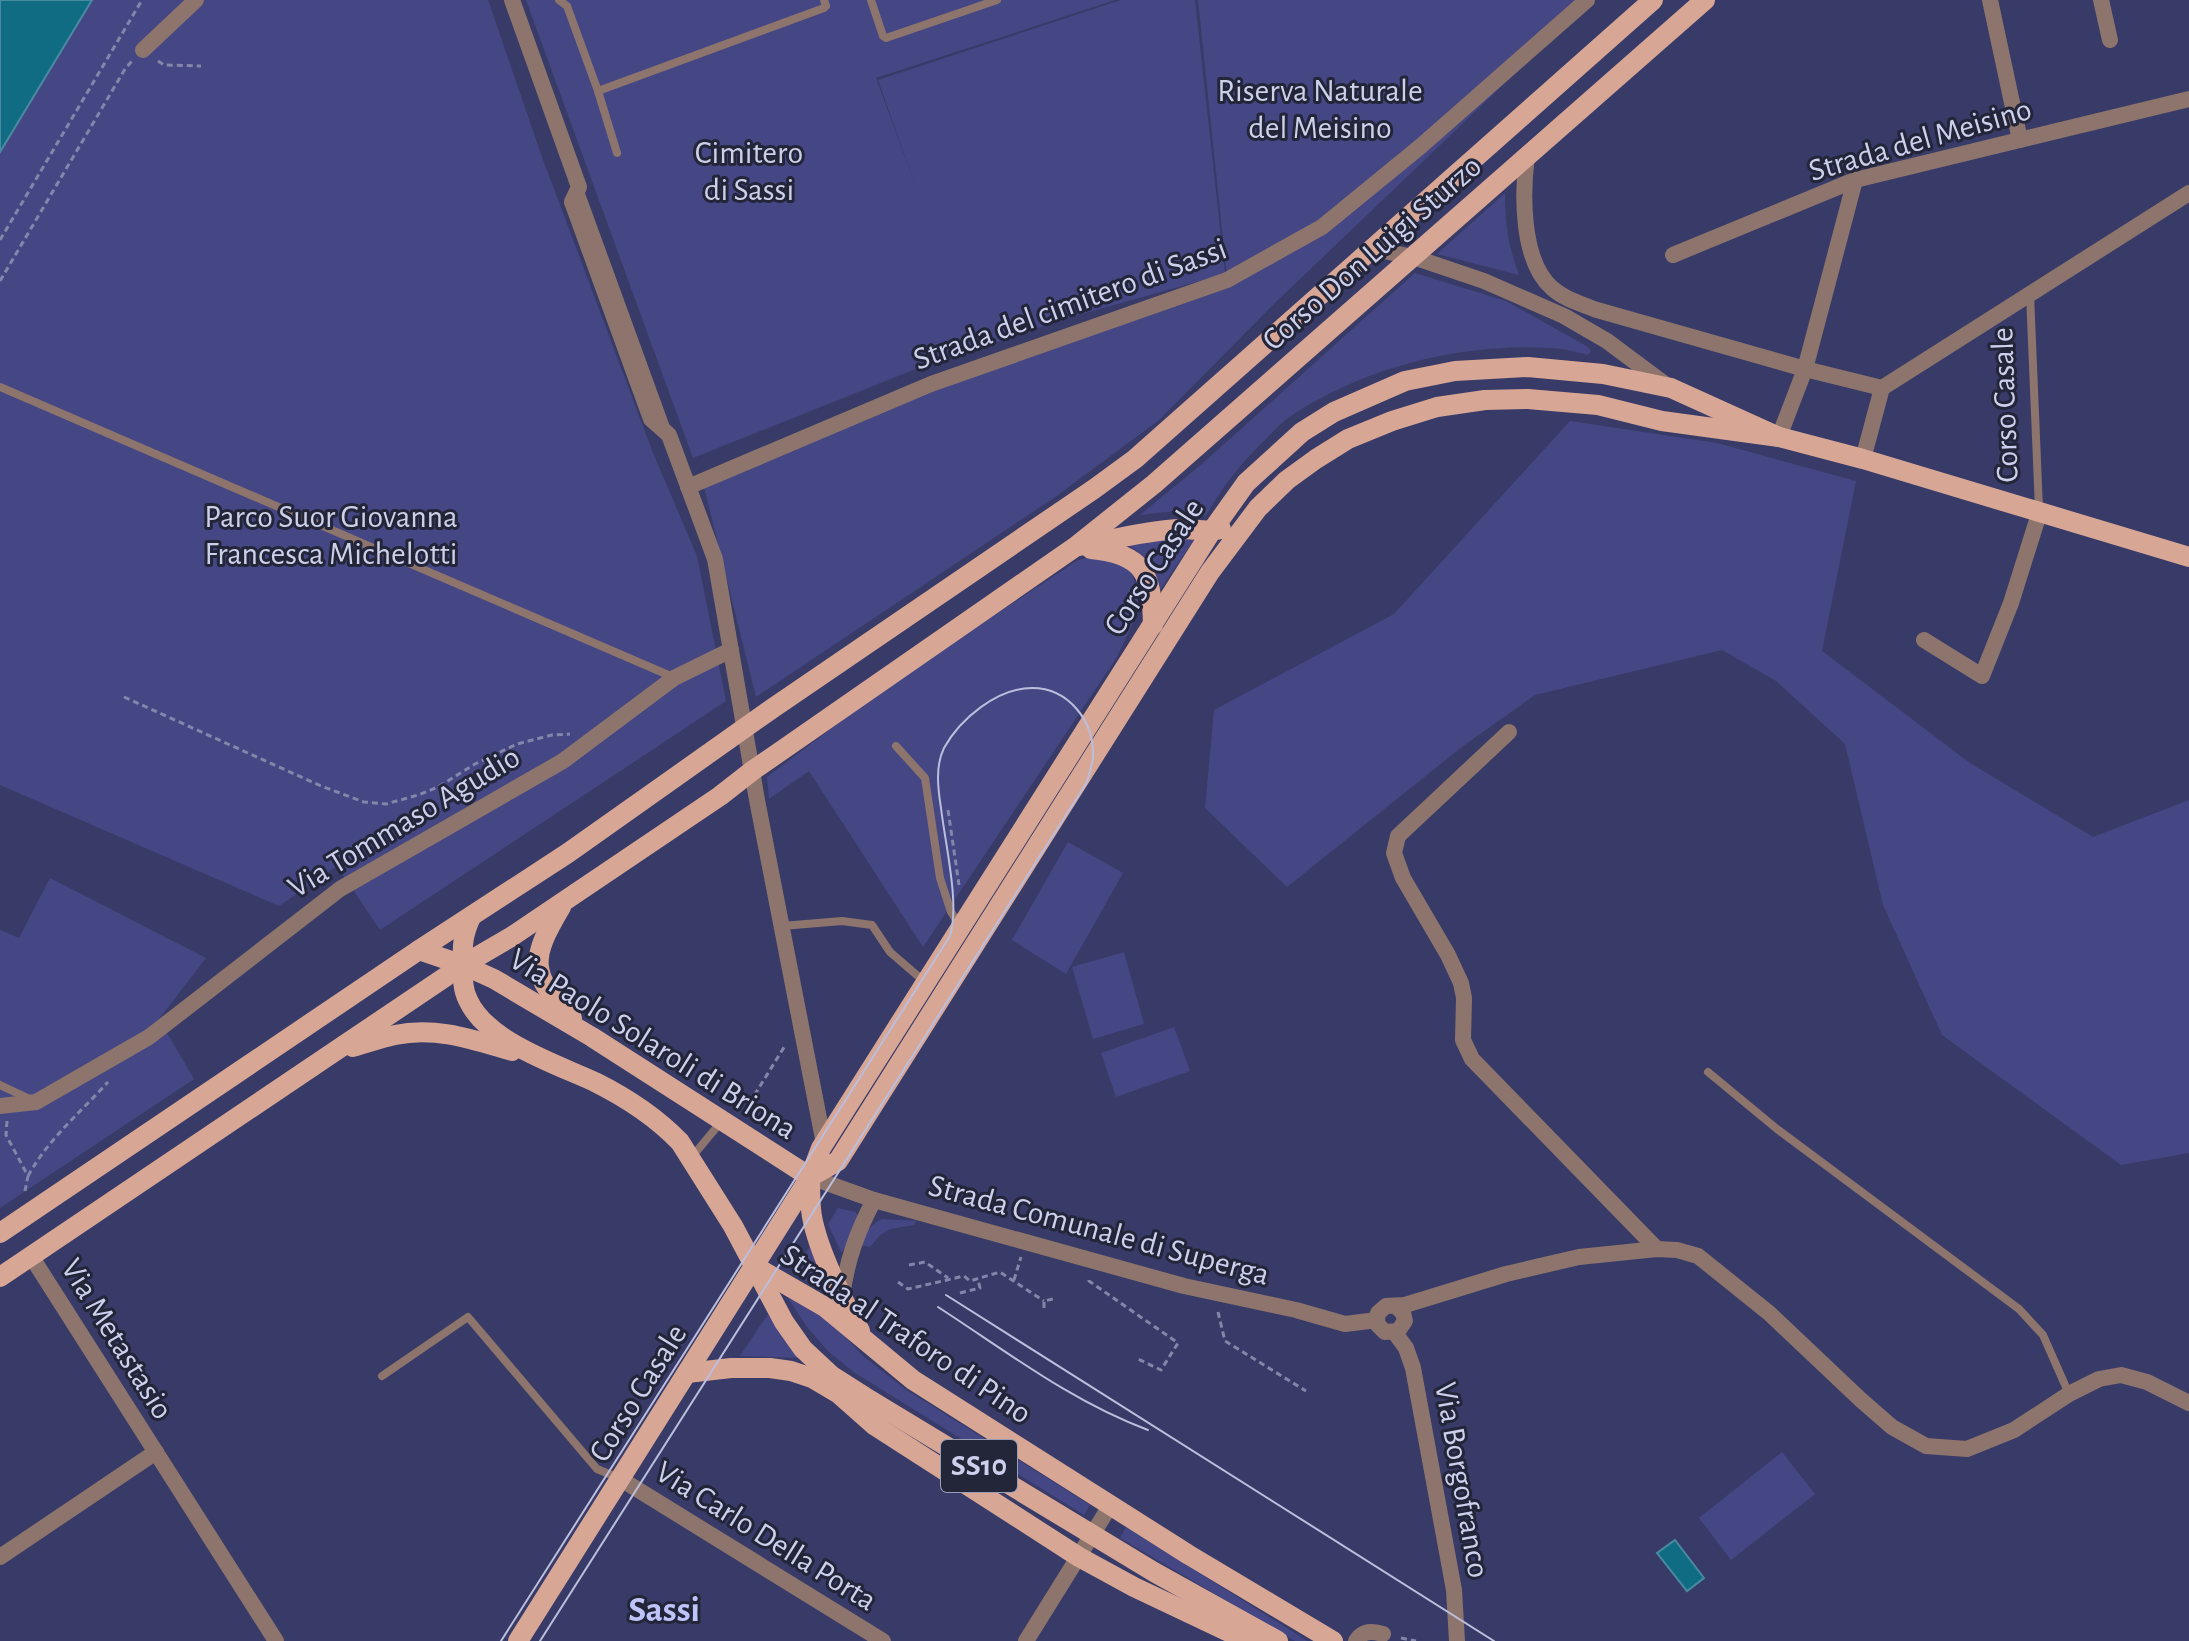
<svg xmlns="http://www.w3.org/2000/svg" width="2189" height="1641" viewBox="0 0 2189 1641" font-family="'Alegreya Sans',sans-serif">
  <style>
    .green { fill: #454784 }
    .water { fill: #106c82; stroke: #498aa2; stroke-width: 2 }
    .lines { fill: none; stroke-linecap: round; stroke-linejoin: round }
    .path { stroke: #8386aa; stroke-width: 3; stroke-dasharray: 6 4; stroke-linecap: butt }
    .service { stroke: #8d746c; stroke-width: 8 }
    .minor { stroke: #8d746c; stroke-width: 16 }
    .tertiary { stroke: #8d746c; stroke-width: 16 }
    .primary { stroke: #d8a695; stroke-width: 20 }
    .tram { stroke: #bbbedc; stroke-width: 2 }
    .labels { text-anchor: middle; dominant-baseline: central; stroke-width: 6; stroke-linejoin: round; paint-order: stroke }
    .shield { fill: #232539; stroke: #9a9db6; stroke-width: 2 }
    .shield-label { font-size: 30px; font-weight: bold; fill: #cdd0ec }
    .park-label { font-size: 32px; fill: #cdd0e9; stroke: #232539 }
    .street-label { font-size: 32px; fill: #cdd0ec; stroke: #232539 }
    .quarter-label { font-size: 36px; font-weight: bold; fill: #bec4fa; stroke: #232539 }
  </style>
  <rect width="100%" height="100%" fill="#383b67"/>
  <g class="green">
    <path d="M61,0H488L542,157L653,453L697,556L726,701L380,930L337,866L279,906L0,785V102Z"/>
    <path d="M526,0H1115L876,78L917,190L878,80L1121,0H1195L1225,274L1064,319L975,350L973,346L693,458Z"/>
    <path d="M1198,0H1592L1276,302L1159,420L1058,495L756,697L704,487L931,388L1227,277Z"/>
    <path d="M1505,193C1505,226 1508,244 1519,275L1437,254Z"/>
    <path d="M1415,273L1506,301L1588,347L1591,351L1588,355C1576,352 1564,348 1552,348C1461,343 1363,367 1288,418C1280,424 1273,432 1266,439C1241,463 1222,487 1205,517L1175,511L1140,515L1203,463Z"/>
    <path d="M1570,421L1717,443L1856,481L1822,651L1970,763L2093,837L2189,800V1153L2121,1165L1942,1035L1883,905L1845,744L1776,681L1722,650L1535,695L1463,746L1287,887L1205,808L1214,710L1394,614Z"/>
    <path d="M1161,537L1195,538L1160,590C1155,568 1143,553 1123,542Z"/>
    <path d="M1096,556L1128,567C1149,605 1133,621 1117,657L923,947L809,771L769,799L767,777L892,683L1078,560Z"/>
    <path d="M1068,842L1123,873L1066,974L1012,940Z"/>
    <path d="M50,878L206,958L159,1019L194,1079L0,1208V930L19,938Z"/>
    <path d="M1124,952L1144,1024L1093,1039L1072,967Z"/>
    <path d="M1174,1027L1190,1071L1116,1097L1101,1053Z"/>
    <path d="M838,1208L855,1212L860,1218L846,1248L841,1252L828,1224Z"/>
    <path d="M882,1219L916,1221L914,1225L890,1229L880,1235L870,1247L861,1245C866,1232 869,1225 882,1219Z"/>
    <path d="M811,1245L825,1280L810,1284L793,1271Z"/>
    <path d="M790,1295L831,1322L863,1356L905,1389L1090,1505L1084,1515L855,1373L829,1352L807,1327L788,1298Z"/>
    <path d="M768,1314L800,1358L740,1356Z"/>
    <path d="M1782,1452L1815,1494L1731,1560L1699,1518Z"/>
    <path d="M1126,1527L1290,1630L1307,1641H1295L1120,1538Z"/>
  </g>
  <g class="water">
    <path d="M0,0H92L0,152Z"/>
    <path d="M1675,1540L1704,1578L1687,1591L1657,1553Z"/>
  </g>
  <g class="lines">
    <g class="path">
      <path d="M158,61L164,65L201,66"/>
      <path d="M0,240L142,0"/>
      <path d="M0,281L125,69L132,61"/>
      <path d="M124,697L321,786L364,802L386,804L418,795L438,787L475,764L517,744L552,735L570,734"/>
      <path d="M948,810L959,885"/>
      <path d="M744,1112L786,1044"/>
      <path d="M7,1121L6,1135L28,1176L25,1191"/>
      <path d="M28,1176C49,1138 79,1114 108,1082"/>
      <path d="M909,1265L925,1262L948,1278"/>
      <path d="M1014,1280L1021,1257"/>
      <path d="M1089,1280V1281L1178,1343L1161,1370L1138,1359"/>
      <path d="M898,1282L908,1289L964,1276L970,1281L1000,1272L1044,1301"/>
      <path d="M960,1293L980,1288L978,1279"/>
      <path d="M1044,1308V1301L1053,1299"/>
      <path d="M1218,1312L1225,1341L1306,1391"/>
      <path d="M1401,1638L1416,1641"/>
    </g>
    <g class="service">
      <path d="M559,0L567,6L598,91L617,153"/>
      <path d="M871,0L883,36L886,38L997,0"/>
      <path d="M598,91L824,8L826,6L824,0"/>
      <path d="M579,188L666,427"/>
      <path d="M2030,294L2039,509"/>
      <path d="M0,387L673,677"/>
      <path d="M896,746L925,778L940,878L951,912L961,927"/>
      <path d="M782,926L842,921L872,925L890,952L926,983"/>
      <path d="M1708,1072L1777,1129L2019,1309L2043,1335L2069,1394"/>
      <path d="M0,1085L32,1100"/>
      <path d="M691,1158L721,1122"/>
      <path d="M382,1376L468,1317L597,1469L619,1478"/>
    </g>
    <g class="minor">
      <path d="M512,0L579,187L572,202L651,419L669,435L715,559L757,800L824,1144"/>
      <path d="M1990,0L2020,140"/>
      <path d="M2101,0L2110,40"/>
      <path d="M143,50L196,0"/>
      <path d="M1527,156C1522,193 1521,261 1552,288C1564,299 1582,304 1597,310L1805,369L1882,388"/>
      <path d="M1374,249L1413,257L1484,281L1564,316L1607,341L1666,385"/>
      <path d="M1673,255L1855,180L2189,99"/>
      <path d="M1882,388L2189,193"/>
      <path d="M1779,437L1805,369L1855,180"/>
      <path d="M1863,459L1882,388"/>
      <path d="M688,487L931,384L1227,280L1322,227L1421,146L1587,0"/>
      <path d="M1924,640L1982,676L2011,603L2039,514"/>
      <path d="M1509,732L1398,836L1394,853L1403,878L1448,955L1461,983L1464,998L1463,1040L1472,1059L1657,1249"/>
      <path d="M0,1106L36,1102L149,1037L340,889L563,761L674,678L731,650"/>
      <path d="M31,1256L276,1641"/>
      <path d="M842,1296C847,1260 857,1232 874,1200"/>
      <path d="M1395,1333L1406,1348L1413,1368L1454,1590L1457,1641"/>
      <path d="M619,1478L883,1641"/>
      <path d="M0,1557L156,1452"/>
      <path d="M1026,1641L1110,1506"/>
      <path d="M1356,1641C1363,1630 1372,1631 1383,1634"/>
    </g>
    <g class="tertiary">
      <path d="M810,1177L874,1200L1184,1286L1296,1310L1345,1324L1377,1320"/>
      <path d="M1377,1320L1378,1313L1386,1306L1405,1305L1506,1274L1579,1257L1657,1249L1677,1250L1698,1256L1769,1313L1861,1400L1892,1427L1926,1446L1967,1449L2014,1430L2069,1394L2099,1379L2121,1375L2147,1382L2189,1403"/>
      <path d="M1377,1320L1378,1325L1385,1332L1398,1331L1405,1321L1403,1313L1397,1307"/>
    </g>
    <g class="primary">
      <path d="M1079,546C1112,540 1144,531 1178,529C1193,528 1206,533 1221,529"/>
      <path d="M1091,549C1145,554 1152,575 1153,625"/>
      <path d="M561,907C530,959 529,974 572,1018"/>
      <path d="M471,917C463,935 462,944 463,964C463,977 462,988 468,1000C487,1042 556,1064 595,1082C627,1098 655,1116 680,1142L733,1226L784,1322L803,1349L832,1376L865,1397L1154,1572L1278,1641"/>
      <path d="M419,950L463,965L494,979L592,1037L810,1177"/>
      <path d="M353,1047C367,1043 381,1038 395,1035C436,1026 474,1040 512,1051"/>
      <path d="M810,1177L838,1161L1210,572L1258,508L1287,480L1316,459L1348,439L1392,421L1437,407L1485,400L1528,399L1598,405L1662,421L1779,437L1863,459L2189,557"/>
      <path d="M810,1177C810,1188 810,1198 811,1209C814,1243 843,1301 860,1331"/>
      <path d="M0,1233L419,950L568,853L773,708L1094,489L1135,459L1653,0"/>
      <path d="M754,1266L825,1307L913,1380L1189,1555L1333,1641"/>
      <path d="M0,1277L463,965L511,937L720,796L752,771L1075,547L1154,484L1705,0"/>
      <path d="M687,1373L731,1368H770L791,1371L812,1378L839,1394L874,1425L1079,1557L1134,1587L1248,1641"/>
      <path d="M518,1641L810,1177L821,1148L1211,532L1246,483L1302,432L1334,412L1405,381L1455,371L1528,367L1603,374L1671,388L1779,437"/>
    </g>
    <g class="tram">
      <path d="M946,1295L1494,1641"/>
      <path d="M938,1307C1006,1351 1072,1402 1148,1430"/>
      <path d="M501,1641L950,936C960,904 945,843 941,808C938,789 935,766 944,748C960,719 997,688 1032,688C1069,688 1095,722 1093,758C1092,766 1089,774 1087,782L540,1641"/>
    </g>
  </g>
  <g class="labels">
    <rect class="shield" x="941" y="1440" width="76" height="52" rx="6"/>
    <g class="shield-label">
      <text x="979" y="1466">SS10</text>
    </g>
    <g class="park-label">
      <text x="1320" y="91">Riserva Naturale<tspan x="1320" dy="37">del Meisino</tspan></text>
      <text x="749" y="153">Cimitero<tspan x="749" dy="37">di Sassi</tspan></text>
      <text x="331" y="517">Parco Suor Giovanna<tspan x="331" dy="37">Francesca Michelotti</tspan></text>
    </g>
    <g class="street-label">
      <text transform="translate(1920 140) rotate(-16)">Strada del Meisino</text>
      <text transform="translate(1372 253) rotate(-41)">Corso Don Luigi Sturzo</text>
      <text transform="translate(1070 304) rotate(-20)">Strada del cimitero di Sassi</text>
      <text transform="translate(2005 405) rotate(-92)">Corso Casale</text>
      <text transform="translate(1154 567) rotate(-57)">Corso Casale</text>
      <text transform="translate(404 822) rotate(-31)">Via Tommaso Agudio</text>
      <text transform="translate(653 1044) rotate(32)">Via Paolo Solaroli di Briona</text>
      <text transform="translate(1099 1230) rotate(15)">Strada Comunale di Superga</text>
      <text transform="translate(906 1334) rotate(34)">Strada al Traforo di Pino</text>
      <text transform="translate(117 1339) rotate(58)">Via Metastasio</text>
      <text transform="translate(638 1393) rotate(-58)">Corso Casale</text>
      <text transform="translate(1462 1480) rotate(80)">Via Borgofranco</text>
      <text transform="translate(766 1536) rotate(32)">Via Carlo Della Porta</text>
    </g>
    <g class="quarter-label">
      <text x="664" y="1610">Sassi</text>
    </g>
  </g>
</svg>
